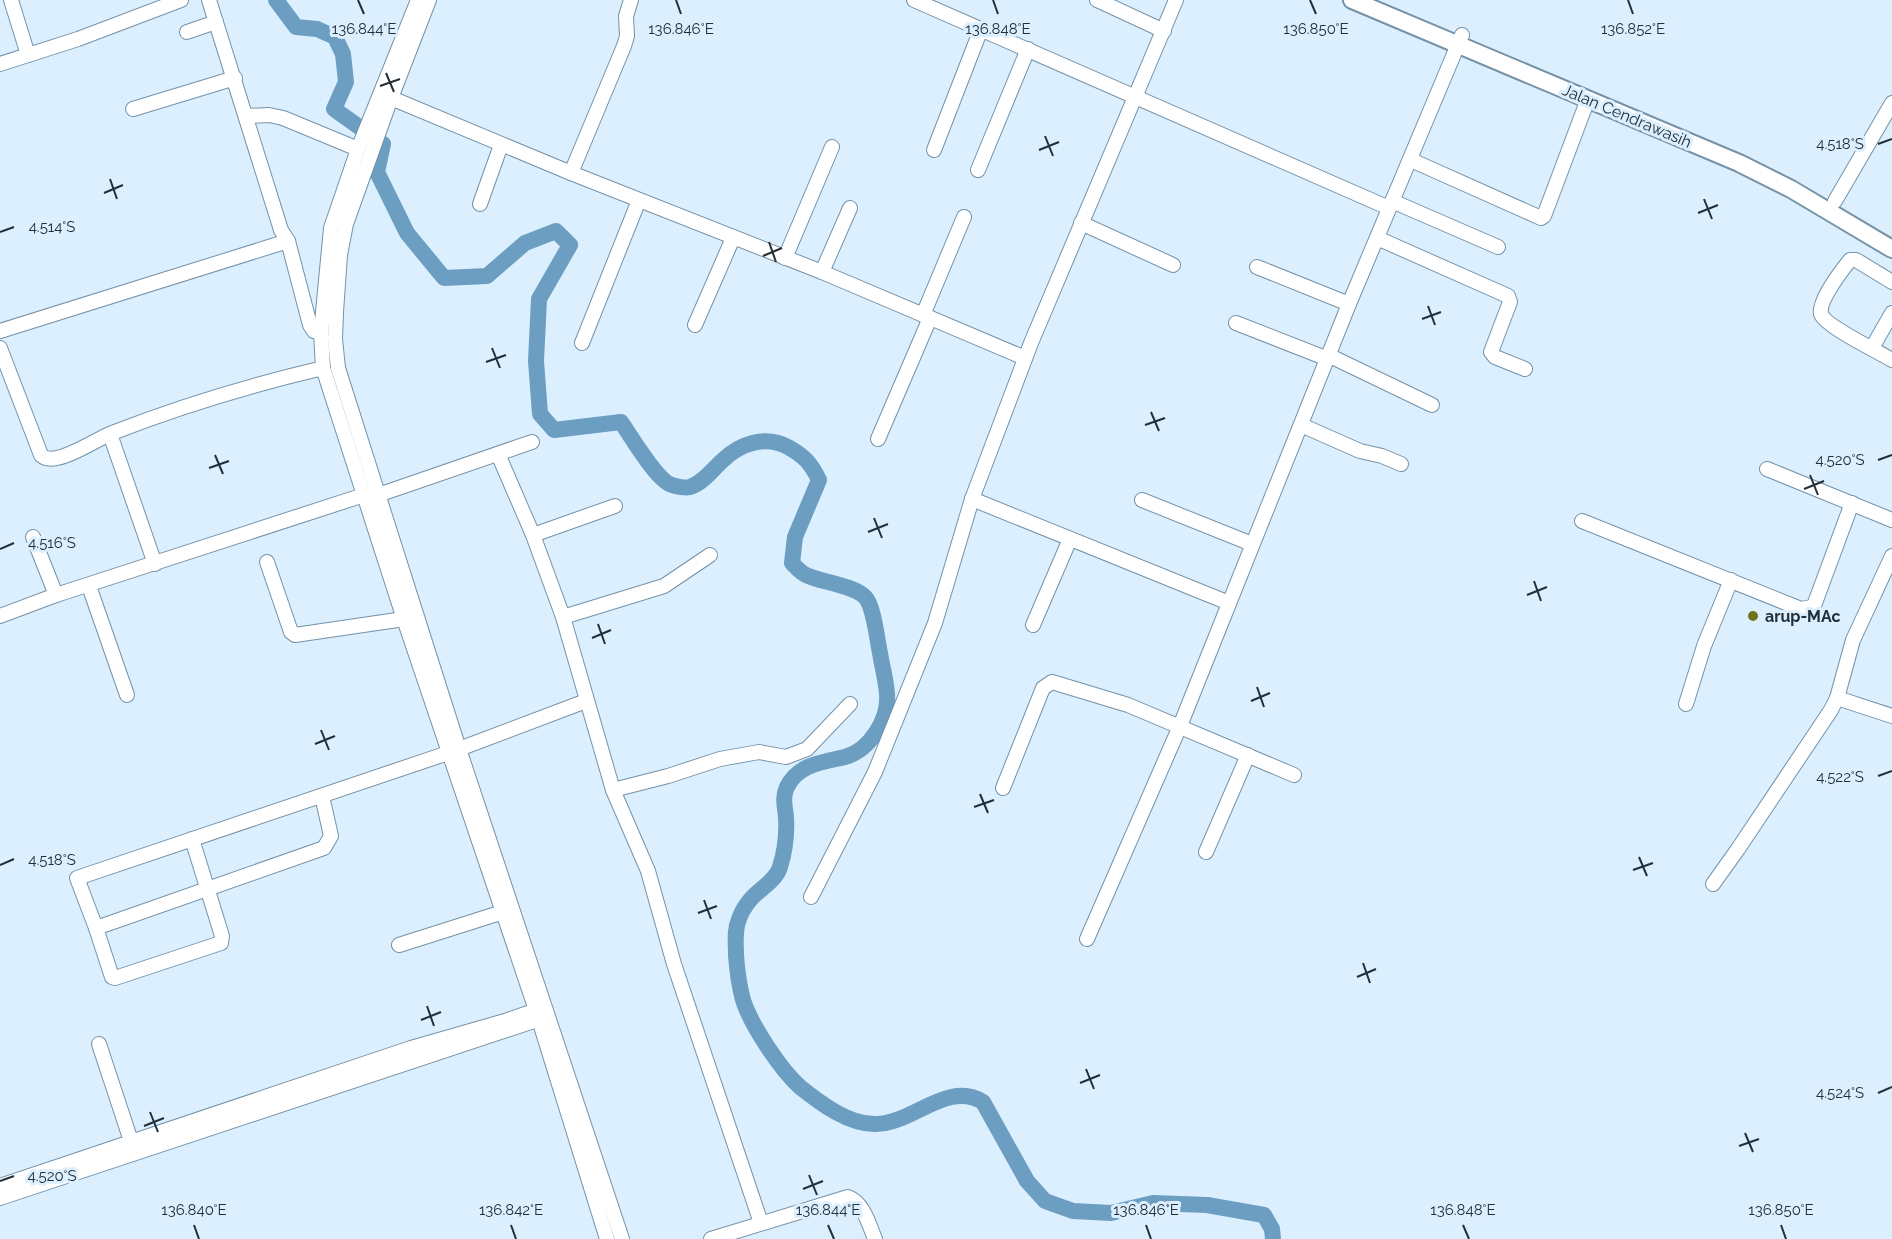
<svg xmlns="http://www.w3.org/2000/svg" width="1892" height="1239" viewBox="0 0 1892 1239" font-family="Raleway,sans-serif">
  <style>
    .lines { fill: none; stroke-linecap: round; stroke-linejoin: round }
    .river { stroke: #6c9ec2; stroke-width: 16 }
    .minor-casing { stroke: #7492a8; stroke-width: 16 }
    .major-casing { stroke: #7492a8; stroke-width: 20 }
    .minor { stroke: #fff; stroke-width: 14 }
    .major { stroke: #fff; stroke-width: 16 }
    .ticks { fill: none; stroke: #222f38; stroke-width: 2 }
    .poi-dot { fill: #6d741c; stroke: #dceffe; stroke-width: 2 }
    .labels { text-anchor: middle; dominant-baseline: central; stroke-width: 6; stroke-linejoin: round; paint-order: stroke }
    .street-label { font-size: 16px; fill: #222f38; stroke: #dceffe }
    .poi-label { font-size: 16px; font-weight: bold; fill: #222f38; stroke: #dceffe; text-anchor: start }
    .ticks-label { font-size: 15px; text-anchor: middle; fill: #222f38; stroke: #dceffe; stroke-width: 6; stroke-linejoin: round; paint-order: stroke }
  </style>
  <rect width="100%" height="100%" fill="#dceffe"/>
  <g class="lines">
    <path class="river" d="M276,0L296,27L317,29L335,37L343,54L346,82L334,109L383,144L377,172L407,233L444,278L487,276L525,243L556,231L570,245L539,299L536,361L540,414L554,430L621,422C631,436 657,481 672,485C677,487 686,488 690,487C703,483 712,470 722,461C740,443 766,435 788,447C804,456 811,463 819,480L795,537L792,563C796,567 800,572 806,575C820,582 854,585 865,597C874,606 877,640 880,653C882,666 886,680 887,694C889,719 870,750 845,757C824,762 798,764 787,787C782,798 785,806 786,817C787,834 785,851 780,867C776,881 759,889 750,900C746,905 741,913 739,919C734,931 736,943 736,955C737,970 739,985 743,1000C751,1025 780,1069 800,1087C820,1103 849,1125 876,1124C912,1124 948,1080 983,1102L1027,1181L1045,1201L1073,1211L1111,1213L1153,1203L1207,1205L1264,1215L1272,1229L1273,1239"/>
    <g class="minor-casing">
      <g id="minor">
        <path d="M11,0L28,55"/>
        <path d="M209,0L281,230L288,241L310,325L314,331L321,333"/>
        <path d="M418,0L358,149L331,228L321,333L323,368L404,619L536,1010L607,1239"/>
        <path d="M429,0L391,98L346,224L340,255L336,312L335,339L338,368L459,749L622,1239"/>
        <path d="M914,0L1389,208"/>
        <path d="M1097,0L1164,31"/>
        <path d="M187,32L216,22"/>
        <path d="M0,64L78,39L181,0"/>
        <path d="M391,98L571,173L822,272L1025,358"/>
        <path d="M133,109L235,78"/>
        <path d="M246,116L269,115L283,118L358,149"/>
        <path d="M934,150L981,29"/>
        <path d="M1411,160L1541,218L1544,216L1588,99"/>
        <path d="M978,170L1028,49"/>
        <path d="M571,173L624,46L627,36L626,16L631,0"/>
        <path d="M1392,201L1498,247"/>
        <path d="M1835,201L1892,103"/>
        <path d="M480,204L501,145"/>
        <path d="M1081,223L1173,265"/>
        <path d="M1377,238L1508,296L1510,302L1491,352L1495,357L1525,369"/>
        <path d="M785,258L832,147"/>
        <path d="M1257,267L1349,304"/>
        <path d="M822,272L850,208"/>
        <path d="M1892,282L1856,260H1850C1842,270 1818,301 1821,314C1825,326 1879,352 1892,360"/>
        <path d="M923,315L964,217"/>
        <path d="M1236,323L1328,359"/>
        <path d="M695,325L733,238"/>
        <path d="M0,331L288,241"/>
        <path d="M582,343L639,200"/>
        <path d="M0,348L41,455C54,469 96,439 112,433C181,406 251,385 323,368"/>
        <path d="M1872,348L1892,313"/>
        <path d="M1330,356L1432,405"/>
        <path d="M1301,425L1360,451L1382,456L1401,464"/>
        <path d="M110,434L155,564"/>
        <path d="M878,439L930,318"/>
        <path d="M498,454L533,535L563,617L613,790L648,871L674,964L761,1223"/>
        <path d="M1767,469L1892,520"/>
        <path d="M378,495L532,442"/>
        <path d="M972,499L1229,603"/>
        <path d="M1142,500L1252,544"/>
        <path d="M1582,521L1801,609L1812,607L1815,603L1852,503"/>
        <path d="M533,535L615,506"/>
        <path d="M33,537L56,595"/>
        <path d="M267,562L291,632L295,635L404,619"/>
        <path d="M89,586L127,695"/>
        <path d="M0,616L56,595L364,495"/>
        <path d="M563,617L664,586L710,555"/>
        <path d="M1033,625L1070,539"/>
        <path d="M1837,698L1892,716"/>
        <path d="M1686,704L1704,646L1731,580"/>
        <path d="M459,749L586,701"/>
        <path d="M1003,788L1043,688L1052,682L1128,705L1294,775"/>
        <path d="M613,790L668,776L720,759L759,752L786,757L807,749L850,704"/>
        <path d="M192,839L222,936L221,943L115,978L112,977L96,928L77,878L448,753"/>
        <path d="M1206,852L1248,755"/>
        <path d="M1713,884L1738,849L1831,710L1837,698L1853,640L1892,556"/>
        <path d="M811,897L875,772L935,623L972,499L1031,343L1176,0"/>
        <path d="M96,928L324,848L331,836L322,796"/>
        <path d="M1087,939L1180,726L1349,304L1462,35"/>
        <path d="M399,945L503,912"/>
        <path d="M99,1044L131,1141"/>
        <path d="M0,1186L411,1048L505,1021L542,1008"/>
        <path d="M0,1198L546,1017"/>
        <path d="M711,1239L848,1197C864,1203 869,1225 875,1239"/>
      </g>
    </g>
    <g class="major-casing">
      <path id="major" d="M1352,0L1739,163L1791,189L1892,249"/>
    </g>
    <use href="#minor" class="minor"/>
    <use href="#major" class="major"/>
  </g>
  <path class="ticks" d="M358,0L364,14M676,0L681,14M993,0L998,14M1310,0L1316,14M1628,0L1633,14M386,73L394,92M380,86L400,79M1045,136L1053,156M1878,144L1892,139M1039,150L1059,142M110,179L117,199M104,193L123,185M1704,199L1712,219M1698,213L1718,205M0,232L14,227M769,242L776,262M763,256L782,248M1428,306L1435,325M1422,319L1441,312M492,348L500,368M486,362L506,355M1151,412L1159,431M1145,425L1165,418M215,455L223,474M1878,460L1892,455M209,468L229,461M1810,475L1818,495M1804,489L1824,481M874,518L882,538M868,532L888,524M0,549L14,543M1534,581L1541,601M1527,595L1547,587M598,624L605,644M592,638L611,630M1257,687L1264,707M1251,701L1270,693M321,730L329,750M315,744L335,736M1878,776L1892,771M980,794L988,813M974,807L994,800M1639,857L1647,876M0,865L14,859M1633,870L1653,863M704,900L711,919M698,913L717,906M1363,963L1370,983M1357,977L1376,969M427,1006L434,1026M421,1020L441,1012M1086,1069L1094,1089M1080,1083L1100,1075M1878,1093L1892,1087M150,1112L158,1132M144,1126L164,1118M1745,1133L1753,1152M1739,1146L1759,1139M809,1175L817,1195M0,1181L14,1176M803,1189L823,1181M194,1225L199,1239M511,1225L516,1239M828,1225L834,1239M1146,1225L1151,1239M1463,1225L1469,1239M1781,1225L1786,1239"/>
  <circle class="poi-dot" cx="1753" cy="616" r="6"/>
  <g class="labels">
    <g class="street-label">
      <text transform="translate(1627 116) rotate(23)">Jalan Cendrawasih</text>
    </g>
    <g class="poi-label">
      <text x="1765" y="616">arup-MAc</text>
    </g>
  </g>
  <g class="ticks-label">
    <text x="364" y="34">136.844°E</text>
    <text x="681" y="34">136.846°E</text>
    <text x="998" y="34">136.848°E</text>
    <text x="1316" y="34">136.850°E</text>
    <text x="1633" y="34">136.852°E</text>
    <text x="1840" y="149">4.518°S</text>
    <text x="52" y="232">4.514°S</text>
    <text x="1840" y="465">4.520°S</text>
    <text x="52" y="548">4.516°S</text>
    <text x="1840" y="782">4.522°S</text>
    <text x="52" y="865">4.518°S</text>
    <text x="1840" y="1098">4.524°S</text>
    <text x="52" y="1181">4.520°S</text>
    <text x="194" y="1215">136.840°E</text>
    <text x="511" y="1215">136.842°E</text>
    <text x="828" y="1215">136.844°E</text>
    <text x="1146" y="1215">136.846°E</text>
    <text x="1463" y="1215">136.848°E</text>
    <text x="1781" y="1215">136.850°E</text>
  </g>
</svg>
